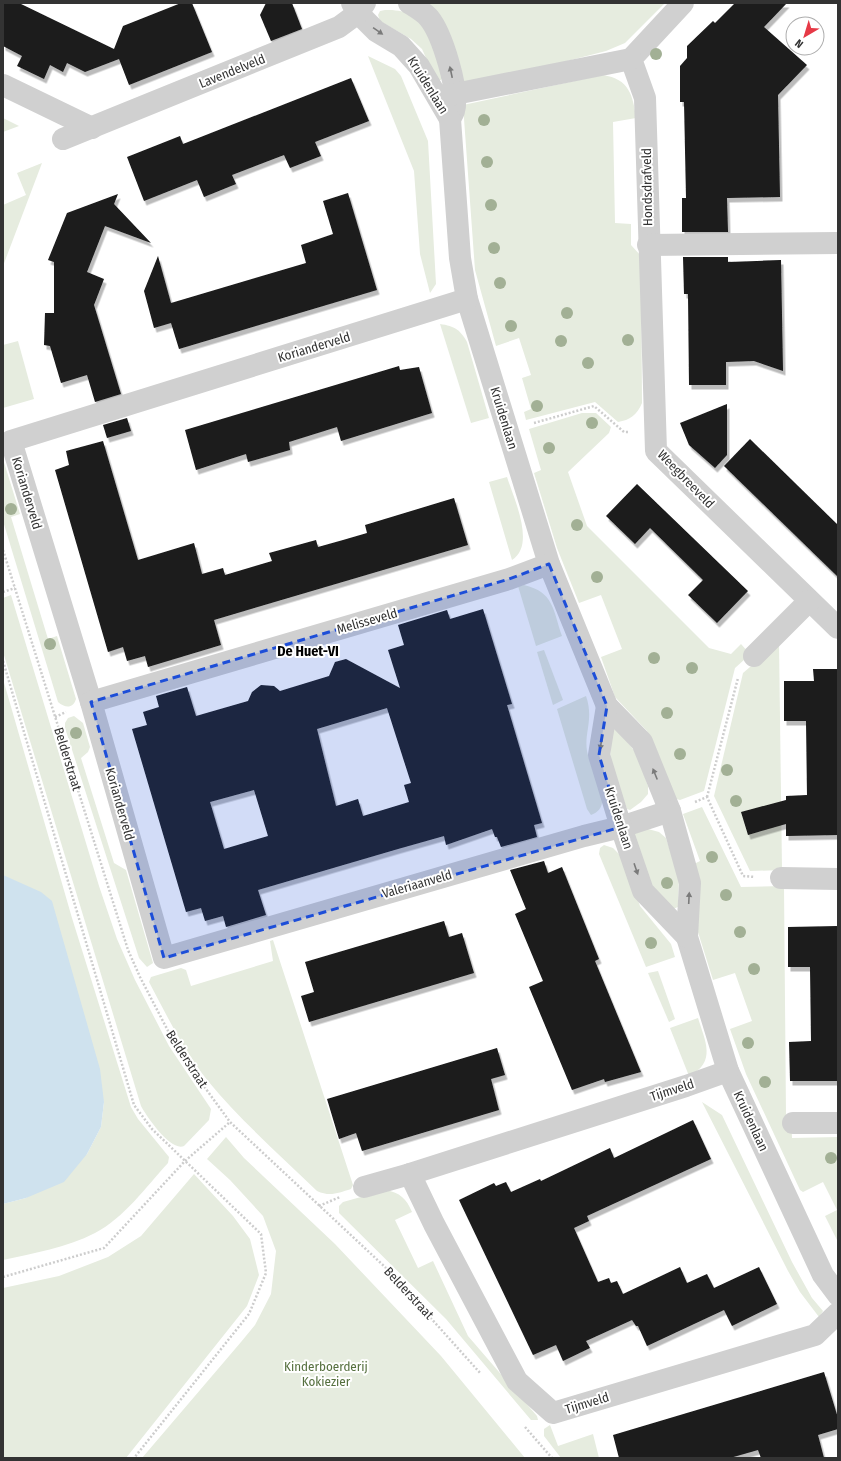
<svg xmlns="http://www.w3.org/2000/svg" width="841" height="1461" viewBox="0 0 841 1461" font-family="'Fira Sans Condensed',sans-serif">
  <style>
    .green { fill: #e6ecdf }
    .water { fill: #cfe2ee }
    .building { fill: #1a1a1a; fill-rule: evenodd; filter: url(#shadow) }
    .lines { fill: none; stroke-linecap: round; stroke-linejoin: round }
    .path { stroke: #cdcdcd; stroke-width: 2.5; stroke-dasharray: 2 2; stroke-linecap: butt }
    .minor { stroke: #d0d0d0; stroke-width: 22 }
    .tree { fill: #a2b095 }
    .oneway { fill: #7a7a7a }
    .marked { fill: #1d4ed8; fill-opacity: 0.2; stroke: #1d4ed8; stroke-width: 3; stroke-dasharray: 8 5; stroke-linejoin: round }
    .labels { text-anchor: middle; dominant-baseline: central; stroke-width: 4; stroke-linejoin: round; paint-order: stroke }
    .street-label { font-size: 13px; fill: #333; stroke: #fff }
    .park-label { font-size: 13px; fill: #56703f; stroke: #fff }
    .neighbourhood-label { font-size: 14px; font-weight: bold; fill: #000; stroke: #fff }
  </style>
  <defs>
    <filter id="shadow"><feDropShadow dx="2.5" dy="4.5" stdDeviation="0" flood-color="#0004"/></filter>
  </defs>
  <rect width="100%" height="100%" fill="#fff"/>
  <g class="green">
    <path d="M428,3H665L625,43L606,51L462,88Z"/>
    <path d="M385,10C429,8 431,43 443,77L441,80H436L422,49L411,39L380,21L378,15L380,11Z"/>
    <path d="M368,56L395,69L401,76L428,141L436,284L430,293L420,254L414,171Z"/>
    <path d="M603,75C629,79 633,95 636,118L613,122L615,223L631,224V245L641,256L642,403C637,415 630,420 618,422L595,402L526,420L524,412L531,409L522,378L531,375L519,338L496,346L475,270L463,105Z"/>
    <path d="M3,118L19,126L3,132Z"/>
    <path d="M42,163L3,266V205L26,195L17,173Z"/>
    <path d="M440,324C455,326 460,330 467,342L489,418L471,423Z"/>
    <path d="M18,341L34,399L3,408V345Z"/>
    <path d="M582,413H596L611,427L609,433L568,472L587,526L709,648L731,654L741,644L748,652L745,659L735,668L704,791L680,800L670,797L647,731L615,697L601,657L622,649L601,595L579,603L557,548L534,473L541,470L529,429Z"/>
    <path d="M3,459L20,514L11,517L48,639L57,636L76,699C73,709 65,708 58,702L3,521Z"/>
    <path d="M507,477C514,499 536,545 512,560L489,482Z"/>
    <path d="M524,585C554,592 553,610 562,636L536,646L518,586Z"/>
    <path d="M11,595L99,886L117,939L135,980L169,1046L211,1109L209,1120L184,1146C171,1152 147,1117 141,1106L3,652V598Z"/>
    <path d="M779,642L782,870L750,871L714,796L743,673Z"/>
    <path d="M544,650L563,700L553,705L537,652Z"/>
    <path d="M3,679L72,918L131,1107L138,1119L169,1157L168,1163C146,1187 124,1218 95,1233C66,1248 34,1253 3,1260V1204L26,1198L87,1154L101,1127L104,1102L3,875Z"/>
    <path d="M586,696C594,719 584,732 587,751C590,768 603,784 602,802C602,808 597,813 591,815L587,809L557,709Z"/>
    <path d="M74,716L83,723L90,747L88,752L81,758L114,863L126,870L153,963L147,967L139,958L65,728V723L68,718Z"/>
    <path d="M616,728L637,754L648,786V794L641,802L630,810L627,809L610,763L611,732L613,729Z"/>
    <path d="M702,807L741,887L784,886L786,1115H791L792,1138L838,1137V1242L825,1216L837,1210L823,1182L803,1192L800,1190L746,1074L730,1029L752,1021L735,973L713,980L697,929L694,864L700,861L683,814Z"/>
    <path d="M648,829L659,832L666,838L679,877L678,907L673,909L651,885L635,837V833Z"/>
    <path d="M604,845L613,848L624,859L640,906L671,944L675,957L646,967L599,854L600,848Z"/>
    <path d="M273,940L353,1185L351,1189C338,1193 330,1197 317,1191C280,1155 241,1121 208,1081C184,1051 167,1016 149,982L151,977L181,968L186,970L191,986L273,961L270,941Z"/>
    <path d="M658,971L675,1019L669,1022L648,973Z"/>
    <path d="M698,1018C705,1041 717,1062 689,1076L670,1028Z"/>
    <path d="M702,1102L722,1115L792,1262L812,1298L823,1311L819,1317L800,1292L788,1271Z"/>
    <path d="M226,1137L244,1158L335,1244L441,1356L525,1458H142L241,1342L255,1325L271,1294L276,1251L263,1216L230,1180L207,1159Z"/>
    <path d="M194,1174L233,1216L250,1239L259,1275L247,1306L126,1458H3V1288L59,1276L108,1257L141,1236Z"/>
    <path d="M386,1190C400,1193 406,1198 412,1212L395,1220L418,1268L433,1261L468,1336L537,1416L538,1420H531L446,1319L339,1213V1206L343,1202Z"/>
    <path d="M550,1425L558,1446L593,1434L599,1458H561L544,1436V1429Z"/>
  </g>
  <path class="water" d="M3,875L41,892L52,901L100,1069L104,1102L101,1127L87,1154L64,1182L26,1198L3,1204Z"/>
  <g class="building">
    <path d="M3,3H19L114,49L123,26L181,3H192L212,52L129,85L119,59L85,72L67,63L63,72L50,65L44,79L17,66L22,56L3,46Z"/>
    <path d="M266,3H292L302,29L271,41L260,15Z"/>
    <path d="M735,3H787L764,27L807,65L778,95L780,197L727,198L728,232H682V198H686L684,102H680V66L687,58V46L713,21L715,23Z"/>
    <path d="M351,78L369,121L315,142L321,156L290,168L284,155L232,175L236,184L204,197L197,180L144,201L127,157L180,136L183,144Z"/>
    <path d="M348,193L377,290L179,349L171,323L154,328L144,291L158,256L171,303L306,263L301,245L333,234L323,201Z"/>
    <path d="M118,194L114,204L151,243L105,226L87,272L104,279L94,305L121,394L95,402L87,375L61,383L50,346L44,345L45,313H54V262L48,260L67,213Z"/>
    <path d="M683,257H728V262L781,260L783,371L754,361L726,362V385H689L688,294H684Z"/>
    <path d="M399,366L400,370L419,367L432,413L341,441L337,427L289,442L290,450L248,462L246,454L196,470L185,430Z"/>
    <path d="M727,404V455L715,468L689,445L680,423Z"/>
    <path d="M127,418L131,431L107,438L103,425Z"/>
    <path d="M750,439L838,525V577L724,466Z"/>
    <path d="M103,441L138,560L194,543L202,574L223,568L225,575L272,561L269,553L316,540L318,547L343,540L367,533L365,525L454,498L468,545L214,620L221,645L148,667L145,656L127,661L123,647L108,652L55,470L69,465L66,451Z"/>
    <path d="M637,484L748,591L717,623L688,595L703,580L650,528L635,544L606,516Z"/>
    <path d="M483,609L512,704L507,705L542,823L534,825L537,837L501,847L497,837H495L492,829L446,845L444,836L398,849L258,890L266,915L226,927L223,916L205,921L201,908L186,912L132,729L147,725L143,712L159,707L156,696L187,687L196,716L248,701L252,692L261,685L274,686L280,691L329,676L335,662L346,659L400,688L388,650L404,645L398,625L447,610L450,619ZM387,708L411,783L404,785L409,802L363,816L358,799L336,806L317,729ZM254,790L268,836L224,849L210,802Z"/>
    <path d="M813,669H838V835L786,836V824L748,835L741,812L786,800V796L807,795L806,721H784V681H814Z"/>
    <path d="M544,861L548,873L562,867L599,959L595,961L641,1072L605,1082L604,1079L572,1090L529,987L543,981L515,914L526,909L510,870Z"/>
    <path d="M444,921L449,937L462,933L474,973L309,1022L301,996L314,992L305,962Z"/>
    <path d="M838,926V1081H790L789,1042L811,1041L810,967H788V927Z"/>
    <path d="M497,1048L505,1075L491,1079L499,1110L362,1151L356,1133L339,1139L327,1099Z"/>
    <path d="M693,1120L711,1159L587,1216L589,1221L574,1228L598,1282L609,1278L611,1283L617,1281L623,1294L680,1267L687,1283L707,1274L714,1288L759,1267L777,1304L732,1326L724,1310L647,1346L638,1326H636L632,1320L586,1341L590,1348L563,1361L556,1345L533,1355L459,1200L494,1183L496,1186L506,1182L511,1192L540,1179L541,1181L610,1148L614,1158Z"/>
    <path d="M824,1372L838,1418V1429L818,1435L824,1458H761L758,1450L730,1458H619L613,1435Z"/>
  </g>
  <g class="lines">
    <g class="path">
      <path d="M534,423L594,406L624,432H628"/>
      <path d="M3,550L128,950L140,977L179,1052L230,1122L385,1267L481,1374"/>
      <path d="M3,592L15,588"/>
      <path d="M3,661L134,1105L152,1129L261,1234L266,1273L249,1314L134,1458"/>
      <path d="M55,717L66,712"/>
      <path d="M707,797L738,678"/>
      <path d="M695,802L707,797L743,876L755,877"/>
      <path d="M319,1206L340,1197"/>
      <path d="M3,1277L104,1248L185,1161L230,1122"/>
      <path d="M525,1427L552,1458"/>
    </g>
    <g class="minor">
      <path d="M352,3L358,13L376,31L401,46L419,66L450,119C451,117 453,114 454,111C460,91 442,34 429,18C424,12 415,7 409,3"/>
      <path d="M683,3L631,59L645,98L656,451L838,628"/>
      <path d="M3,85L92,128"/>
      <path d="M440,97L631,59"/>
      <path d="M450,119L460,258L467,299L549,564L607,706L642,742L670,811L690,883L687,937L728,1071L823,1275L838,1295"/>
      <path d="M63,139L339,27L358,13L365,3"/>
      <path d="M648,245L838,243"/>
      <path d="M467,299L11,441L91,702L164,958L584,836L621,827L670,811"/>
      <path d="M754,656L809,601"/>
      <path d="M91,702L509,579L549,564"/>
      <path d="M607,706L599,755L621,827L643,891L687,937"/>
      <path d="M781,878L838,879"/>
      <path d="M728,1071L686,1086L410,1174L434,1224L517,1381L553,1413L815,1335L838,1313"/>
      <path d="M793,1123H838"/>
      <path d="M364,1187L410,1174"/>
    </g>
  </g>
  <g class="tree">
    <circle cx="656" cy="54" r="6"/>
    <circle cx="484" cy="120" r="6"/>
    <circle cx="487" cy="162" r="6"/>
    <circle cx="491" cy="205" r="6"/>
    <circle cx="494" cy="248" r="6"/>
    <circle cx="500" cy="283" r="6"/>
    <circle cx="567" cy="313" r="6"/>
    <circle cx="511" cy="326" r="6"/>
    <circle cx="628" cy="340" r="6"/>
    <circle cx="561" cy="341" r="6"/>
    <circle cx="588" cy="363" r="6"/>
    <circle cx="537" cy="406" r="6"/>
    <circle cx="592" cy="423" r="6"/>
    <circle cx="549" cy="448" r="6"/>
    <circle cx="11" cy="509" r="6"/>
    <circle cx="577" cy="525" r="6"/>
    <circle cx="597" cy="577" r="6"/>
    <circle cx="50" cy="644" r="6"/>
    <circle cx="654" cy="658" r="6"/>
    <circle cx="692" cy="668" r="6"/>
    <circle cx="667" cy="713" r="6"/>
    <circle cx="76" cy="733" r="6"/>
    <circle cx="680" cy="754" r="6"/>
    <circle cx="727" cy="770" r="6"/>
    <circle cx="736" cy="801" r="6"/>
    <circle cx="712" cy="857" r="6"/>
    <circle cx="667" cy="883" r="6"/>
    <circle cx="726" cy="895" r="6"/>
    <circle cx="740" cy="932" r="6"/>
    <circle cx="651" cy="943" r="6"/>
    <circle cx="754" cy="969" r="6"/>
    <circle cx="748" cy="1043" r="6"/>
    <circle cx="765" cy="1082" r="6"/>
    <circle cx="831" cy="1158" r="6"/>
  </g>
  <defs><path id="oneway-solid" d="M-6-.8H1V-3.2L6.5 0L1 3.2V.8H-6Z"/></defs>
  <g class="oneway">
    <use href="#oneway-solid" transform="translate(378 31) rotate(35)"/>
    <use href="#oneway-solid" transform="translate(451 72) rotate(-102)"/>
    <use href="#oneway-solid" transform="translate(601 744) rotate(99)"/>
    <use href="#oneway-solid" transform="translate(655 774) rotate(-112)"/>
    <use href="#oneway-solid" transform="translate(636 869) rotate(71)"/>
    <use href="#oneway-solid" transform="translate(689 898) rotate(-87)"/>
  </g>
  <path class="marked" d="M549,564L607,706L599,755L621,827L164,958L91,702L509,579Z"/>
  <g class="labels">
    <g class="street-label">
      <text transform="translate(232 71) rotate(-22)">Lavendelveld</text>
      <text transform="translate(428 85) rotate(58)">Kruidenlaan</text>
      <text transform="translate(647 187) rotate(-91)">Hondsdrafveld</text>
      <text transform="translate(314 347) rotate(-17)">Korianderveld</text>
      <text transform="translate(504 418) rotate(73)">Kruidenlaan</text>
      <text transform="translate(686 479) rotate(46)">Weegbreeveld</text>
      <text transform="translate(27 493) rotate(73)">Korianderveld</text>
      <text transform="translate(367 621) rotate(-16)">Melisseveld</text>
      <text transform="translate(68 759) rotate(73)">Belderstraat</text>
      <text transform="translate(120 804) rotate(74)">Korianderveld</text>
      <text transform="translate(619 818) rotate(72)">Kruidenlaan</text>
      <text transform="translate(417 884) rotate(-16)">Valeriaanveld</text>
      <text transform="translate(187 1059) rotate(57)">Belderstraat</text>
      <text transform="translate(672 1090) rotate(-18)">Tijmveld</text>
      <text transform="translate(751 1121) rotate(65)">Kruidenlaan</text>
      <text transform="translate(409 1293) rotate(47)">Belderstraat</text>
      <text transform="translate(587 1403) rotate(-17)">Tijmveld</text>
    </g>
    <g class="park-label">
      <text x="326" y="1366">Kinderboerderij<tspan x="326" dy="15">Kokiezier</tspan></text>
    </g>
    <g class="neighbourhood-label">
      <text x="308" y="651">De Huet-VI</text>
    </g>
  </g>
  <rect width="841" height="1461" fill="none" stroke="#333333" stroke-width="8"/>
  <g transform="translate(805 36) rotate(218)"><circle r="19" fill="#ffffff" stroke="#adadad"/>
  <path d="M0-3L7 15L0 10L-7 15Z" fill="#e63946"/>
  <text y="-6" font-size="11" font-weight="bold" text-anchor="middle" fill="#333333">N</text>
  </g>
</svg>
